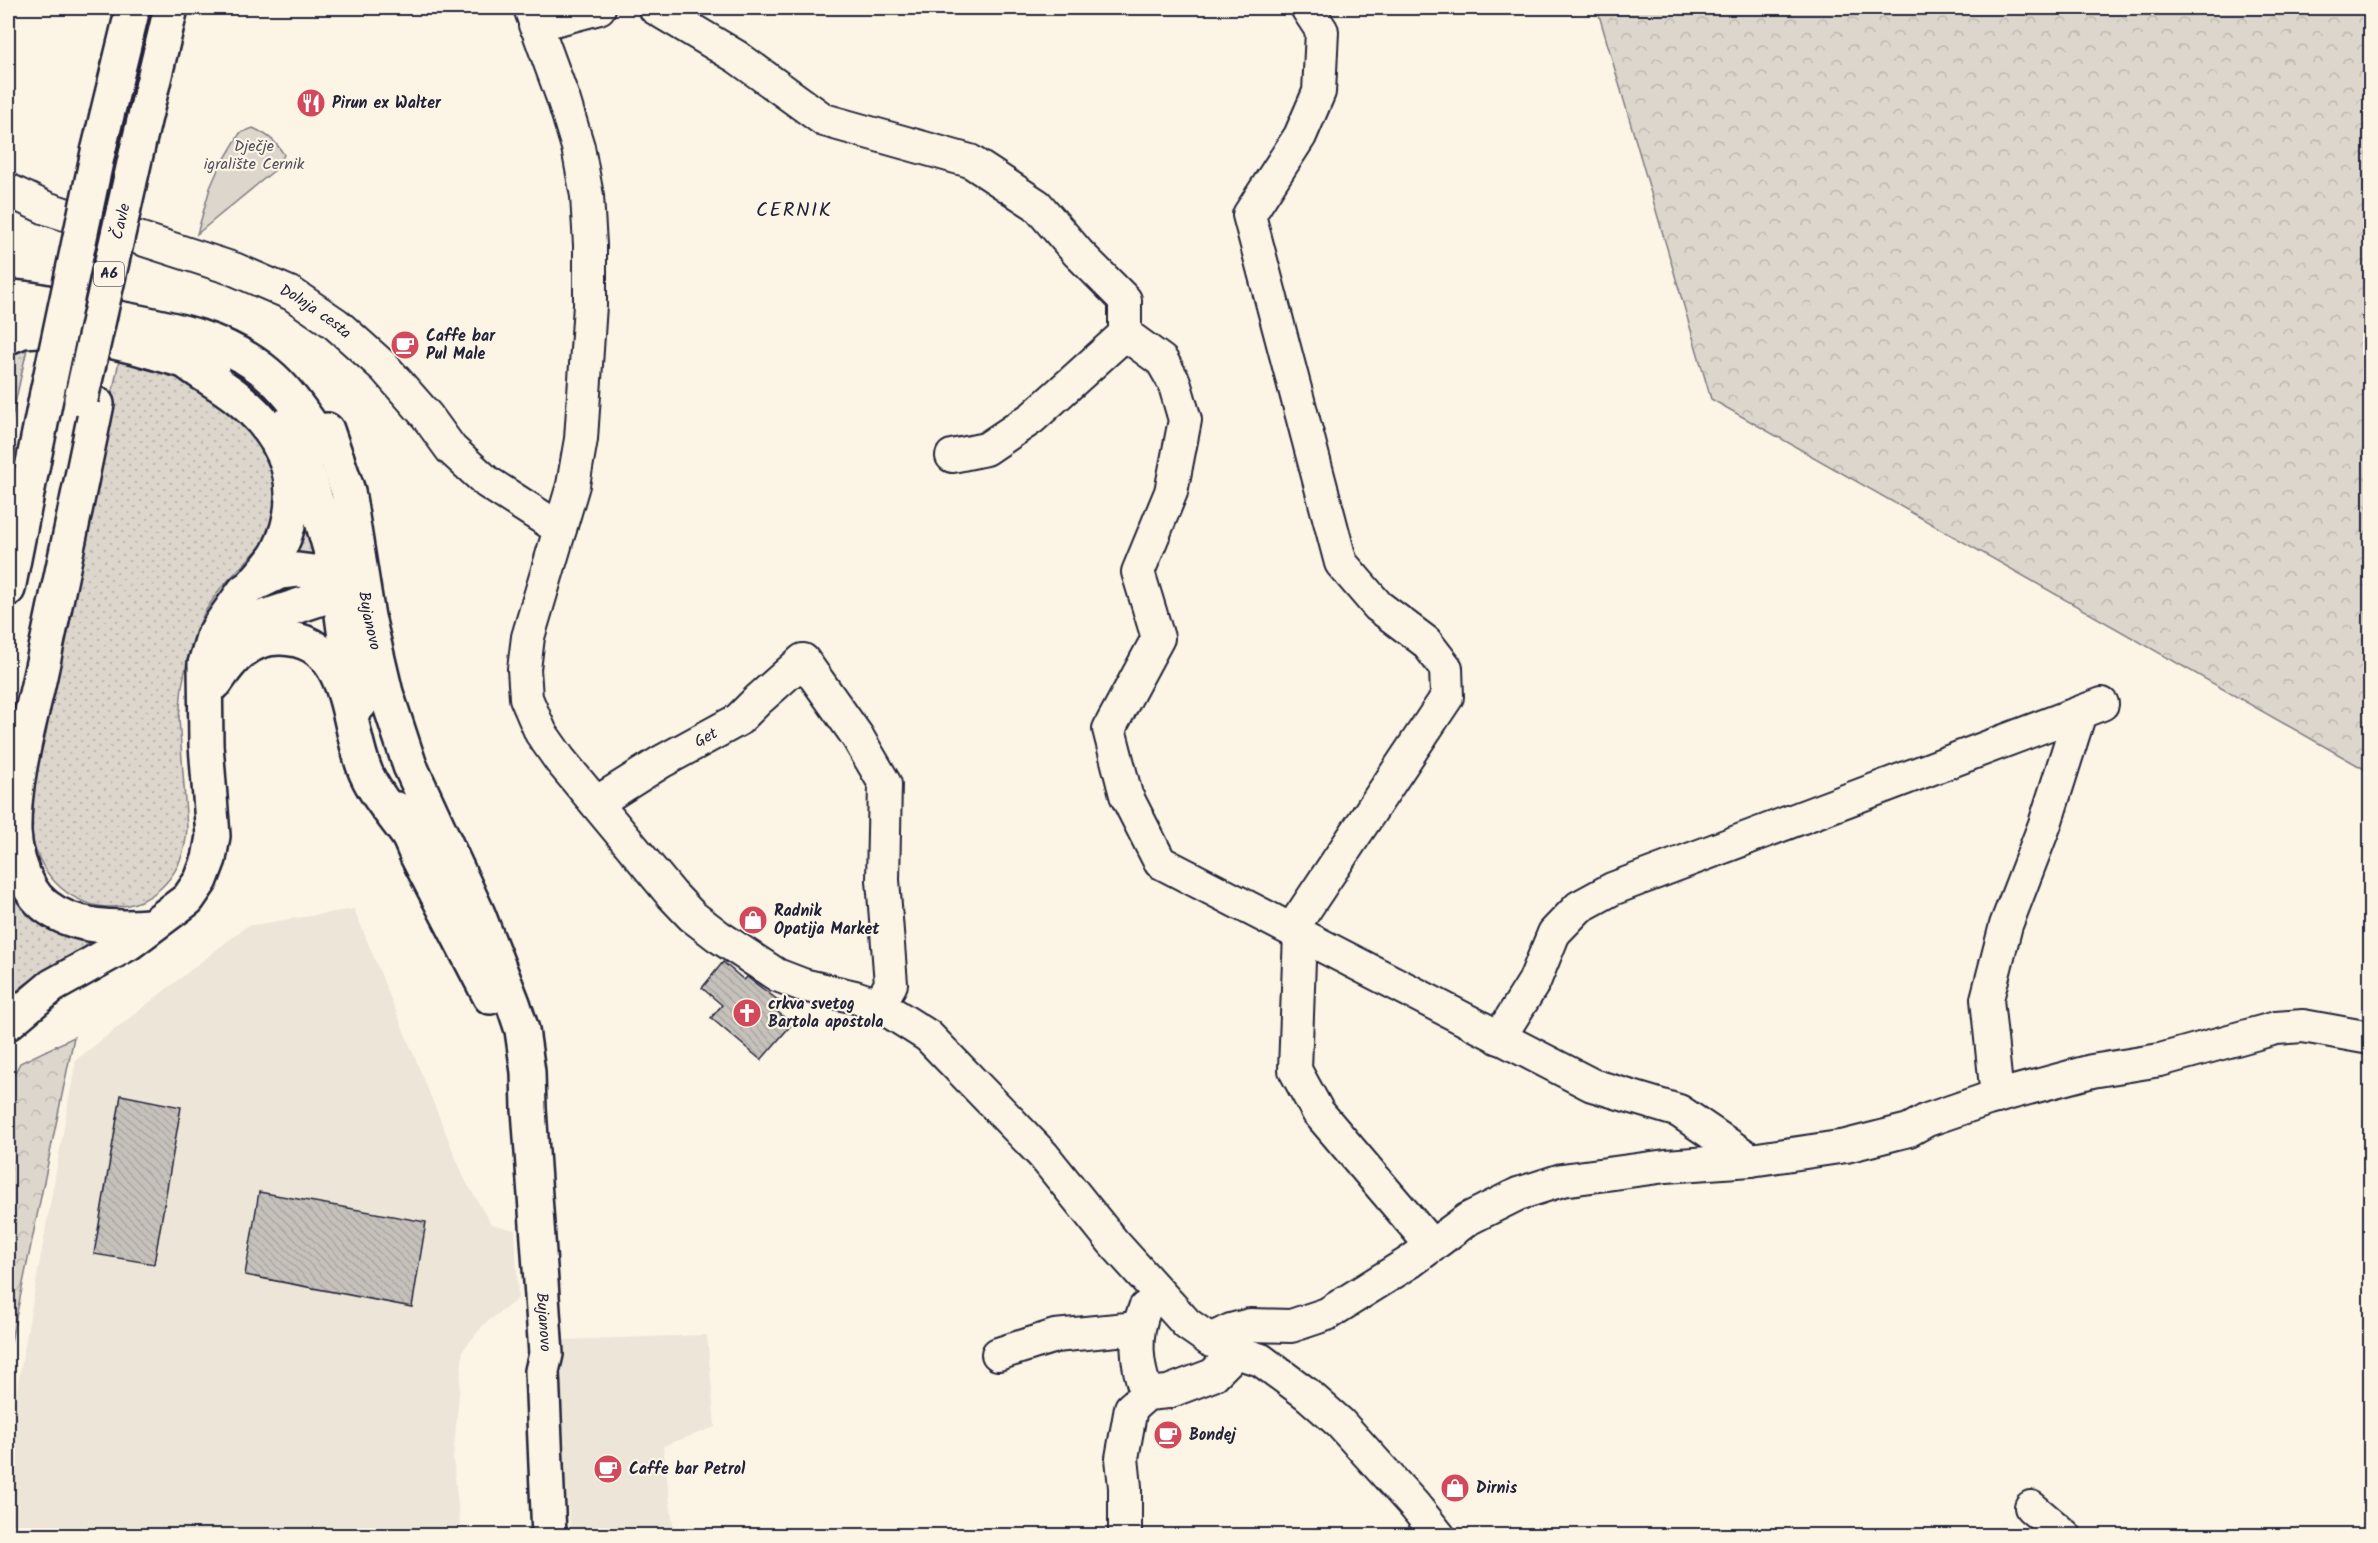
<svg xmlns="http://www.w3.org/2000/svg" width="2378" height="1543" viewBox="0 0 2378 1543" font-family="Kalam,sans-serif">
  <style>
    .built { fill: #ece5d8 }
    .grass { fill: url(#grass-dots); stroke: #7f7c84; stroke-width: 1.5 }
    .forest { fill: url(#forest-crowns); stroke: #7f7c84; stroke-width: 1.5 }
    .park { fill: #dcd6cc; stroke: #7f7c84; stroke-width: 1.5 }
    .building { fill: url(#building-back-hatch); stroke: #22223b; stroke-width: 1.5 }
    .lines { fill: none; stroke-linecap: round; stroke-linejoin: round }
    .minor-casing { stroke: #22223b; stroke-width: 36 }
    .major-casing { stroke: #22223b; stroke-width: 38 }
    .highway-casing { stroke: #22223b; stroke-width: 38 }
    .minor { stroke: #fcf5e5; stroke-width: 32 }
    .major { stroke: #fcf5e5; stroke-width: 33 }
    .highway { stroke: #fcf5e5; stroke-width: 33 }
    .highway-bridge-casing { stroke: #22223b; stroke-width: 38; stroke-linecap: butt }
    .highway-bridge { stroke: #fcf5e5; stroke-width: 33 }
    .labels { text-anchor: middle; dominant-baseline: central; stroke-width: 4.5; stroke-linejoin: round; paint-order: stroke }
    .shield { fill: #fcf5e5; stroke: #63616e; stroke-width: 1.5 }
    .shield-label { font-size: 15px; font-weight: bold; fill: #22223b }
    .poi-label { font-size: 16px; font-weight: bold; fill: #22223b; stroke: #fcf5e5; text-anchor: start }
    .park-label { font-size: 16px; fill: #504f5f; stroke: #fcf5e5 }
    .street-label { font-size: 16px; fill: #22223b; stroke: #fcf5e5 }
    .quarter-label { font-size: 20px; letter-spacing: 1.5px; fill: #22223b; stroke: #fcf5e5 }
  </style>
  <defs>
    <pattern id="grass-dots" width="8" height="8" patternUnits="userSpaceOnUse" patternTransform="scale(1.5)"><rect width="8" height="8" fill="#dcd6cc"/><path d="M2 2h.1M6 6h.1" fill="none" stroke="#bcb7b0" stroke-width="1.8" stroke-linecap="round"/></pattern>
    <pattern id="forest-crowns" width="20" height="18" patternUnits="userSpaceOnUse" patternTransform="scale(1.5)"><rect width="20" height="18" fill="#dcd6cc"/><path d="M2 6a3 3 0 1 1 6 0M12 15a3 3 0 1 1 6 0" fill="none" stroke="#bcb7b0"/></pattern>
    <pattern id="building-back-hatch" width="6" height="6" patternUnits="userSpaceOnUse" patternTransform="scale(1.5)"><rect width="6" height="6" fill="#c6c1bb"/><path d="M-1 5l2 2M0 0l6 6M5-1l2 2" fill="none" stroke="#aaa6a2"/></pattern>
  </defs>
  <rect width="100%" height="100%" fill="#fcf5e5"/>
  <filter id="ink" filterUnits="userSpaceOnUse"><feTurbulence type="fractalNoise" baseFrequency=".0167" numOctaves="2"/><feDisplacementMap in="SourceGraphic" scale="12" xChannelSelector="R" yChannelSelector="G"/><feConvolveMatrix kernelMatrix="1 2 1 2 8 2 1 2 1" color-interpolation-filters="sRGB"/></filter>
  <g filter="url(#ink)">
    <g class="built">
      <path d="M354,909L465,1180L491,1224L515,1230L518,1299L484,1324L463,1350L453,1459L461,1535L8,1536V1439L76,1060L247,926Z"/>
      <path d="M707,1335L715,1427L663,1446L673,1526L677,1535H571L562,1444L561,1340Z"/>
    </g>
    <g class="grass">
      <path d="M28,344L8,436V356Z"/>
      <path d="M120,356L195,383L229,407L270,453L280,498L269,535L258,549L220,589L204,613L189,652L182,686L179,718L187,828C182,922 68,935 36,851C28,830 30,809 30,787Z"/>
      <path d="M303,514L317,553L287,558Z"/>
      <path d="M8,876L46,925L71,938L96,946C65,959 32,975 8,999Z"/>
    </g>
    <g class="forest">
      <path d="M1597,8H2370V767L2366,770L1711,399Z"/>
      <path d="M74,1037L8,1356V1086L20,1063Z"/>
    </g>
    <path class="park" d="M253,128C268,135 276,141 284,155L276,169L197,234L210,188L217,172L240,133Z"/>
    <g class="building">
      <path d="M723,962L744,980L747,977L778,1000L772,1007L792,1024L761,1060L711,1018L722,1005L702,988Z"/>
      <path d="M121,1095L181,1107L154,1264L94,1254Z"/>
      <path d="M259,1192L426,1222L412,1307L245,1275Z"/>
    </g>
    <g class="lines">
      <g class="minor-casing">
        <g id="minor">
          <path d="M530,8L564,101L578,147L587,196L590,245V305L581,439L573,485L528,637L524,669L526,698L541,733L560,760L672,895L692,916L718,936L777,975L803,985L855,997L879,1005L928,1036L1043,1155L1113,1242L1187,1324L1210,1340L1236,1352L1261,1360L1307,1394L1340,1423L1414,1505L1439,1536"/>
          <path d="M655,8L737,57L824,120L970,161L1037,205L1078,253L1125,300V334L1032,418L986,449L952,456"/>
          <path d="M535,25L599,8"/>
          <path id="s1" d="M8,190L46,208L234,269L292,294L336,324L384,367L427,416L451,449L487,482L560,529"/>
          <path d="M1125,334L1162,361L1174,382L1185,420L1171,492L1138,572L1158,638L1109,729L1126,795L1160,862L1592,1085L1679,1111L1751,1160"/>
          <path id="s2" d="M596,803L661,762L738,720L758,700L803,660L857,736L885,784L883,880L891,984L879,1005"/>
          <path d="M1292,929L1447,697L1446,668L1426,642L1378,606L1341,563L1249,215L1300,136L1319,92L1322,31L1307,8"/>
          <path d="M1300,933L1295,1070L1318,1112L1432,1246"/>
          <path d="M1499,1038L1534,982L1554,933L1579,907L1612,889L2102,704"/>
          <path d="M1997,1097L1987,999L2006,925L2045,824L2080,713"/>
          <path d="M1145,1308C1133,1337 1136,1365 1147,1394"/>
          <path d="M1210,1340L1231,1330L1250,1325L1291,1326L1327,1314L1410,1262L1468,1219L1518,1194L1562,1180L1666,1166L1751,1160L1846,1146L1909,1130L1927,1120L1988,1099L2092,1071L2160,1060L2276,1028L2303,1026L2370,1038"/>
          <path d="M998,1354L1055,1336L1137,1328"/>
          <path d="M2031,1507L2065,1536"/>
          <path d="M1125,1536V1487L1122,1458L1131,1408L1147,1394L1168,1392L1213,1375L1236,1352"/>
        </g>
      </g>
      <g class="major-casing">
        <g id="major">
          <path d="M8,317L135,347L212,369"/>
          <path d="M284,426L299,451L311,483L330,549L338,585L348,660L360,704"/>
          <path id="s3" d="M327,430L348,491L368,617L386,693L410,766L478,914L513,1003L522,1030L528,1072L529,1109L546,1354L542,1371L549,1536"/>
          <path d="M397,809L417,856L490,997"/>
        </g>
      </g>
      <g class="highway-casing">
        <g id="highway">
          <path d="M137,150L171,8"/>
          <path d="M98,152L133,8"/>
          <path d="M8,297C38,298 68,307 97,314C157,326 219,333 267,373C296,397 312,431 337,458"/>
          <path d="M8,337L23,331L52,329"/>
          <path d="M185,361C202,375 221,384 238,398C288,438 308,491 278,552C272,563 261,574 253,584"/>
          <path d="M97,404C79,492 61,579 42,667C31,720 13,777 14,832C15,852 21,871 30,888C53,928 111,929 150,926"/>
          <path d="M8,589L47,393"/>
          <path d="M234,638L258,619L331,595L348,569L356,544"/>
          <path d="M216,682C232,658 249,638 280,638C353,639 345,725 366,773C376,796 395,817 409,837"/>
          <path d="M8,1023L52,986L129,943L188,899L201,880L209,859L213,836L206,745L205,664L213,637L220,625L244,591L253,585L280,572L298,570L314,572L332,581L354,597L369,622"/>
        </g>
      </g>
      <use href="#minor" class="minor"/>
      <use href="#major" class="major"/>
      <use href="#highway" class="highway"/>
      <g class="highway-bridge-casing">
        <g id="highway-bridge">
          <path d="M47,393L98,152"/>
          <path id="s4" d="M81,399L137,150"/>
        </g>
      </g>
      <use href="#highway-bridge" class="highway-bridge"/>
    </g>
  </g>
  <defs>
    <g id="restaurant-disc" transform="scale(1.5)"><circle r="9.5" fill="#d1495b" stroke="#fcf5e5"/><path d="M-5-6h1v4h1v-4h1v4h1v-4h1v5L-1.5 .5V6h-2V.5L-5-1ZM5-6V6H3V1.5H1.5Q1.5-4 5-6Z" fill="#fff"/></g>
    <g id="cafe-disc" transform="scale(1.5)"><circle r="9.5" fill="#d1495b" stroke="#fcf5e5"/><path d="M-5.5-4.5H6V0H3Q3 3.5 0 3.5H-2.5Q-5.5 3.5-5.5 0ZM3-3.2v2h1.7v-2ZM-6 4.5H4V6H-6Z" fill="#fff"/></g>
    <g id="shop-disc" transform="scale(1.5)"><circle r="9.5" fill="#d1495b" stroke="#fcf5e5"/><path d="M-5-2.5h2.3a2.7 3.5 0 0 1 5.4 0H5L5.5 6h-11ZM-1.5-2.5h3a1.5 2.3 0 0 0-3 0Z" fill="#fff"/></g>
    <g id="church-disc" transform="scale(1.5)"><circle r="9.5" fill="#d1495b" stroke="#fcf5e5"/><path d="M-1.2-6h2.4v3.5h3.3v2.4h-3.3V6h-2.4V-.1h-3.3v-2.4h3.3Z" fill="#fff"/></g>
  </defs>
  <g fill-rule="evenodd">
    <use href="#restaurant-disc" x="311" y="103"/>
    <use href="#cafe-disc" x="405" y="345"/>
    <use href="#shop-disc" x="753" y="920"/>
    <use href="#church-disc" x="747" y="1013"/>
    <use href="#cafe-disc" x="1168" y="1435"/>
    <use href="#cafe-disc" x="608" y="1469"/>
    <use href="#shop-disc" x="1455" y="1488"/>
  </g>
  <g class="labels">
    <rect class="shield" x="94" y="262" width="30" height="24" rx="4.5"/>
    <g class="shield-label">
      <text x="109" y="274">A6</text>
    </g>
    <g class="poi-label">
      <text x="332" y="103">Pirun ex Walter</text>
      <text x="426" y="336">Caffe bar<tspan x="426" dy="18">Pul Male</tspan></text>
      <text x="774" y="911">Radnik<tspan x="774" dy="18">Opatija Market</tspan></text>
      <text x="768" y="1004">crkva svetog<tspan x="768" dy="18">Bartola apostola</tspan></text>
      <text x="1189" y="1435">Bondej</text>
      <text x="629" y="1469">Caffe bar Petrol</text>
      <text x="1476" y="1488">Dirnis</text>
    </g>
    <g class="park-label">
      <text x="254" y="146">Dječje<tspan x="254" dy="18">igralište Cernik</tspan></text>
    </g>
    <g class="street-label">
      <text stroke="none"><textPath href="#s4" startOffset="182">Čavle</textPath></text>
      <text stroke="none"><textPath href="#s1" startOffset="332">Dolnja cesta</textPath></text>
      <text stroke="none"><textPath href="#s3" startOffset="196">Bujanovo</textPath></text>
      <text stroke="none"><textPath href="#s2" startOffset="128">Get</textPath></text>
      <text stroke="none"><textPath href="#s3" startOffset="927">Bujanovo</textPath></text>
    </g>
    <g class="quarter-label">
      <text x="794" y="211">CERNIK</text>
    </g>
  </g>
  <rect width="2378" height="1543" fill="none" stroke="#fcf5e5" stroke-width="30"/>
  <rect x="15" y="15" width="2348" height="1513" fill="none" stroke="#22223b" stroke-width="2" filter="url(#ink)"/>
</svg>
